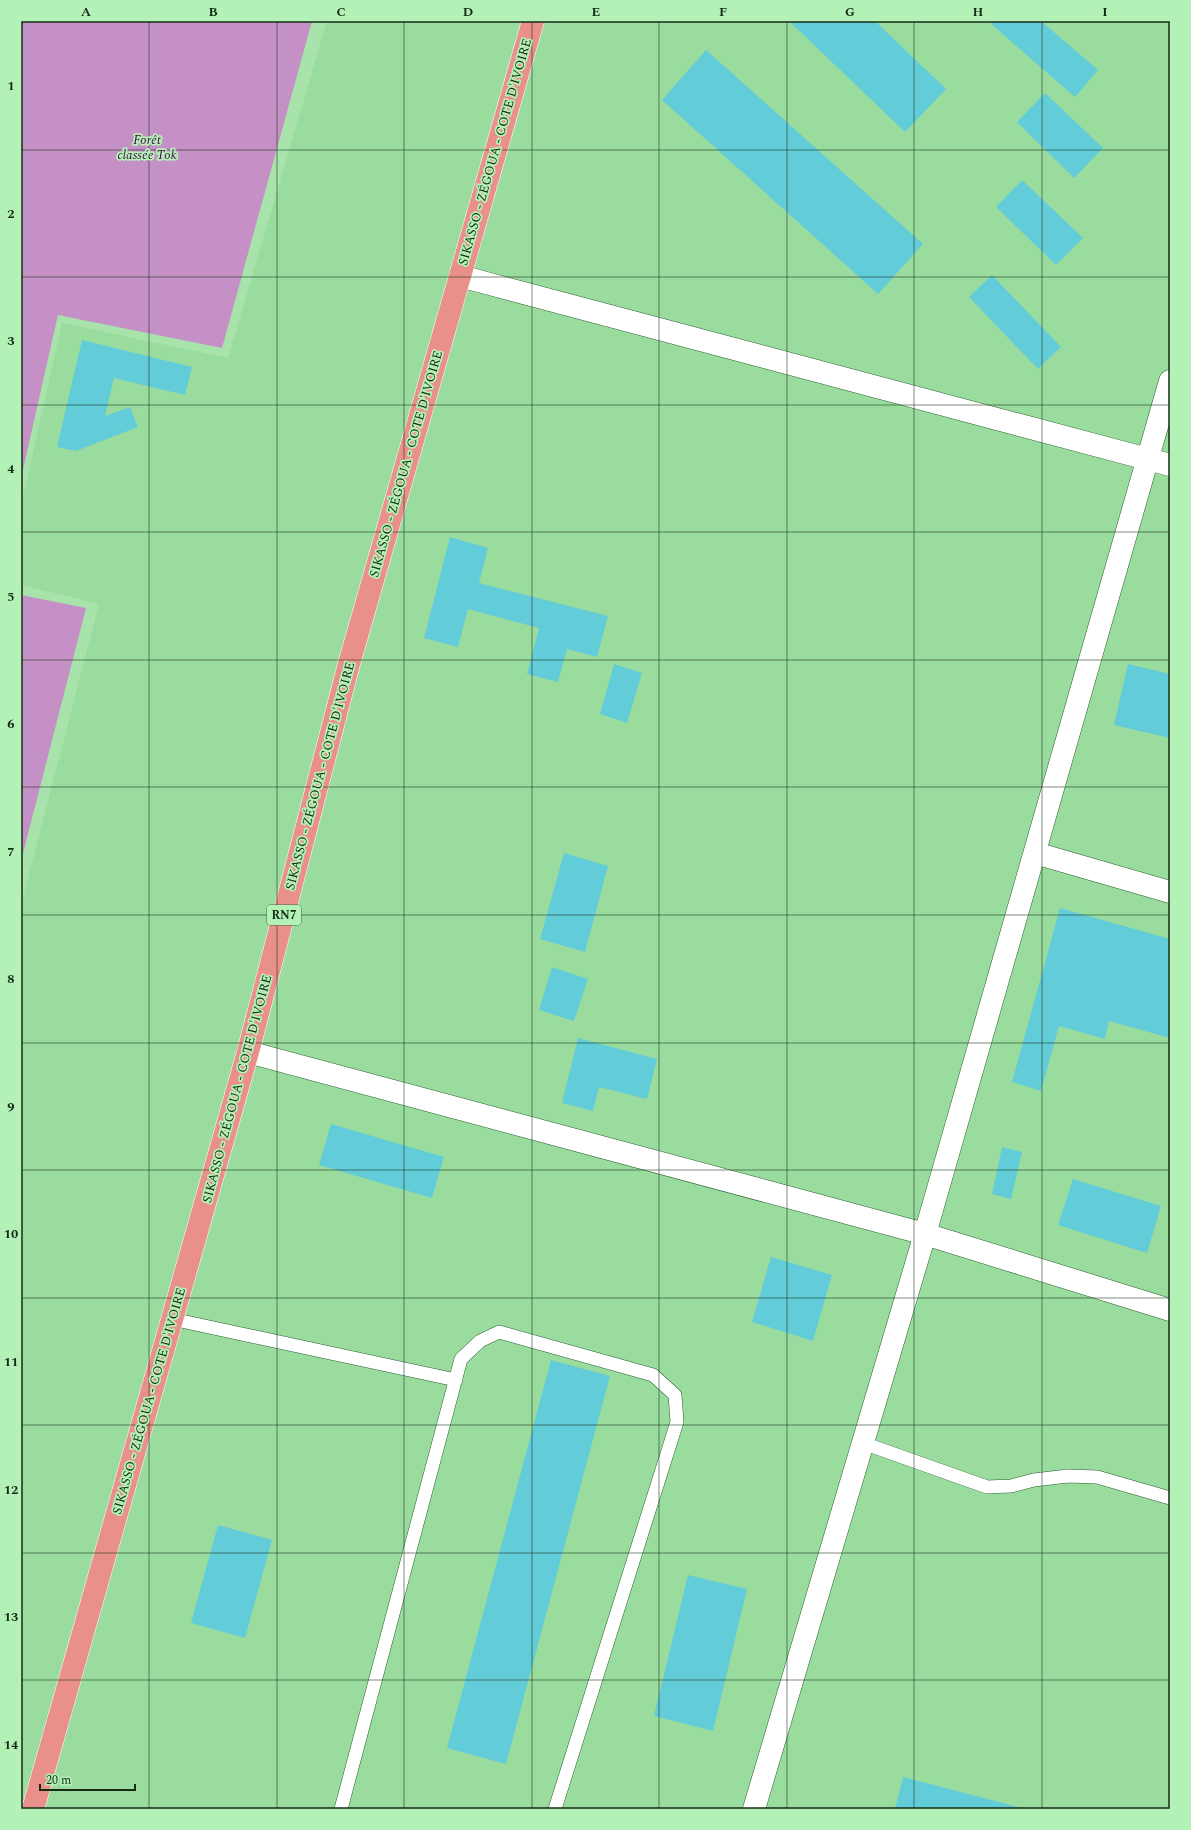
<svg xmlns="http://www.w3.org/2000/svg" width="1191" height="1830" viewBox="0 0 1191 1830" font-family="Spectral,serif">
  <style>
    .built { fill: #9adc9e }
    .green { fill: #c490c5 }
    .building { fill: #63ccd9 }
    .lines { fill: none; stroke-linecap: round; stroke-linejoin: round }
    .service-casing { stroke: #28602f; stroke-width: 14 }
    .minor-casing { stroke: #28602f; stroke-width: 23 }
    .trunk-casing { stroke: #fff; stroke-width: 23 }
    .service { stroke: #fff; stroke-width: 13 }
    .minor { stroke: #fff; stroke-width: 22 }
    .trunk { stroke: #ea908a; stroke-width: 22 }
    .grid { fill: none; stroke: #142b16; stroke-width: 1; stroke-opacity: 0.55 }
    .labels { text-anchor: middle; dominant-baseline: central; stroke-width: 3.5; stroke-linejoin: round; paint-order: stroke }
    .shield { fill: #b4f1b7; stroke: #446646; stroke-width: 1 }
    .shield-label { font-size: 12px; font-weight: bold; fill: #142b16 }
    .park-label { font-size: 13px; font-style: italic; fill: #47054a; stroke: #b4f1b7 }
    .street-label { font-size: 13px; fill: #142b16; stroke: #b4f1b7 }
    .neatline { fill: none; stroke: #142b16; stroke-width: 1.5 }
    .grid-label { font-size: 13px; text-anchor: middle; font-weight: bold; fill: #142b16 }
  </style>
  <rect width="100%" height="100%" fill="#a7e3ab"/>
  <path class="built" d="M327,21H1170V1809H21V905L99,604L21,585V506L62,323L228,358Z"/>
  <g class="green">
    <path d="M21,21H312L222,348L58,315L21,478Z"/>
    <path d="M21,595L86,608L21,861Z"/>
  </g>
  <g class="building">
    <path d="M789,21H875L946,89L905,132Z"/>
    <path d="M994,21H1041L1098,70L1075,97L991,24Z"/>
    <path d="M706,50L923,244L878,294L662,100Z"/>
    <path d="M1045,93L1103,148L1074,178L1017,122Z"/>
    <path d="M1022,180L1083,238L1056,265L996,207Z"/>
    <path d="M992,275L1061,347L1038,369L969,297Z"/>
    <path d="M82,340L192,367L185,395L114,378L105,416L130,407L138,427L76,451L57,447Z"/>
    <path d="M450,537L488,548L479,583L608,616L597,657L567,649L558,682L527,674L539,628L468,609L458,647L424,638Z"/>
    <path d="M614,664L642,673L627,723L600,714Z"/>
    <path d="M1128,664L1170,674V738L1114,725Z"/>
    <path d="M564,853L608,866L585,952L540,939Z"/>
    <path d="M1060,908L1170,939V1038L1109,1021L1105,1039L1059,1026L1041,1091L1012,1082Z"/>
    <path d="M552,967L588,979L574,1021L539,1010Z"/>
    <path d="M578,1038L657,1059L647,1099L599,1087L593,1111L562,1103Z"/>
    <path d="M331,1124L444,1157L432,1198L319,1165Z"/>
    <path d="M1002,1147L1022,1152L1011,1199L992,1194Z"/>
    <path d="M1073,1179L1161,1206L1147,1253L1058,1225Z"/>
    <path d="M771,1257L832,1275L813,1341L752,1322Z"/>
    <path d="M551,1360L610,1376L506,1764L447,1748Z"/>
    <path d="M218,1525L272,1540L245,1638L191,1623Z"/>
    <path d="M688,1575L747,1589L713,1731L654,1716Z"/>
    <path d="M903,1777L1022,1808V1809H895Z"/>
  </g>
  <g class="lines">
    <g class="service-casing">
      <g id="service">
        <path d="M172,1319L456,1380"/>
        <path d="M863,1443L987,1487L1011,1486L1034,1480L1068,1476L1097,1477L1170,1498"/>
        <path d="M341,1809L461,1359L480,1341L499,1332L653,1375L675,1395L677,1422L555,1809"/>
      </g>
    </g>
    <g class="minor-casing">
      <g id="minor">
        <path d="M460,276L1170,465"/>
        <path d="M1035,853L1170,892"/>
        <path d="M248,1052L925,1234L1170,1310"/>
        <path d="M754,1809L925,1234L1170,381"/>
      </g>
    </g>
    <g class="trunk-casing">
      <path id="trunk" d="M33,1809L248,1052L349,664L533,21"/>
    </g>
    <use href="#service" class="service"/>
    <use href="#minor" class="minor"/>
    <use href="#trunk" class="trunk"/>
  </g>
  <path class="grid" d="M149,21V1809M277,21V1809M404,21V1809M532,21V1809M659,21V1809M787,21V1809M914,21V1809M1042,21V1809M21,150H1170M21,277H1170M21,405H1170M21,532H1170M21,660H1170M21,787H1170M21,915H1170M21,1043H1170M21,1170H1170M21,1298H1170M21,1425H1170M21,1553H1170M21,1680H1170"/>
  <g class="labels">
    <rect class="shield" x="267" y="905" width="34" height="20" rx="3"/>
    <g class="shield-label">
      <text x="284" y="915">RN7</text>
    </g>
    <g class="park-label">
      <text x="147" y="140">Forêt<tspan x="147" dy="15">classée Tok</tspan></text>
    </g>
    <g class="street-label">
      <text transform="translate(495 152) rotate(-74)">SIKASSO - ZÉGOUA - COTE D'IVOIRE</text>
      <text transform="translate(406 464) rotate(-74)">SIKASSO - ZÉGOUA - COTE D'IVOIRE</text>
      <text transform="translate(320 776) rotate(-75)">SIKASSO - ZÉGOUA - COTE D'IVOIRE</text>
      <text transform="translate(237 1089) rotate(-75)">SIKASSO - ZÉGOUA - COTE D'IVOIRE</text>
      <text transform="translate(149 1401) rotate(-74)">SIKASSO - ZÉGOUA - COTE D'IVOIRE</text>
    </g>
  </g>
  <rect width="1191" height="1830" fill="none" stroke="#b4f1b7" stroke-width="44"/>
  <path d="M40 1784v6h95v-6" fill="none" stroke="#142b16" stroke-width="2"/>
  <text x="46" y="1784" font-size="12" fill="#142b16" stroke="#b4f1b7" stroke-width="3" paint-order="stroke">20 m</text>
  <rect x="22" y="22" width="1147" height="1786" class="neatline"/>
  <g class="grid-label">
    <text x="86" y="16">A</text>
    <text x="213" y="16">B</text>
    <text x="341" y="16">C</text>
    <text x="468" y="16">D</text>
    <text x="596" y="16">E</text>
    <text x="723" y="16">F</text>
    <text x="850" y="16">G</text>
    <text x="978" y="16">H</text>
    <text x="1105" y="16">I</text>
    <text x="11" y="90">1</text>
    <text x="11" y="218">2</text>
    <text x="11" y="345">3</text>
    <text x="11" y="473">4</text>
    <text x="11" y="601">5</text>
    <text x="11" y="728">6</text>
    <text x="11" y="856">7</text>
    <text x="11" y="983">8</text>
    <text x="11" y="1111">9</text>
    <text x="11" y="1238">10</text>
    <text x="11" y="1366">11</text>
    <text x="11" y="1494">12</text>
    <text x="11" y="1621">13</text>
    <text x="11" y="1749">14</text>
  </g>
</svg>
